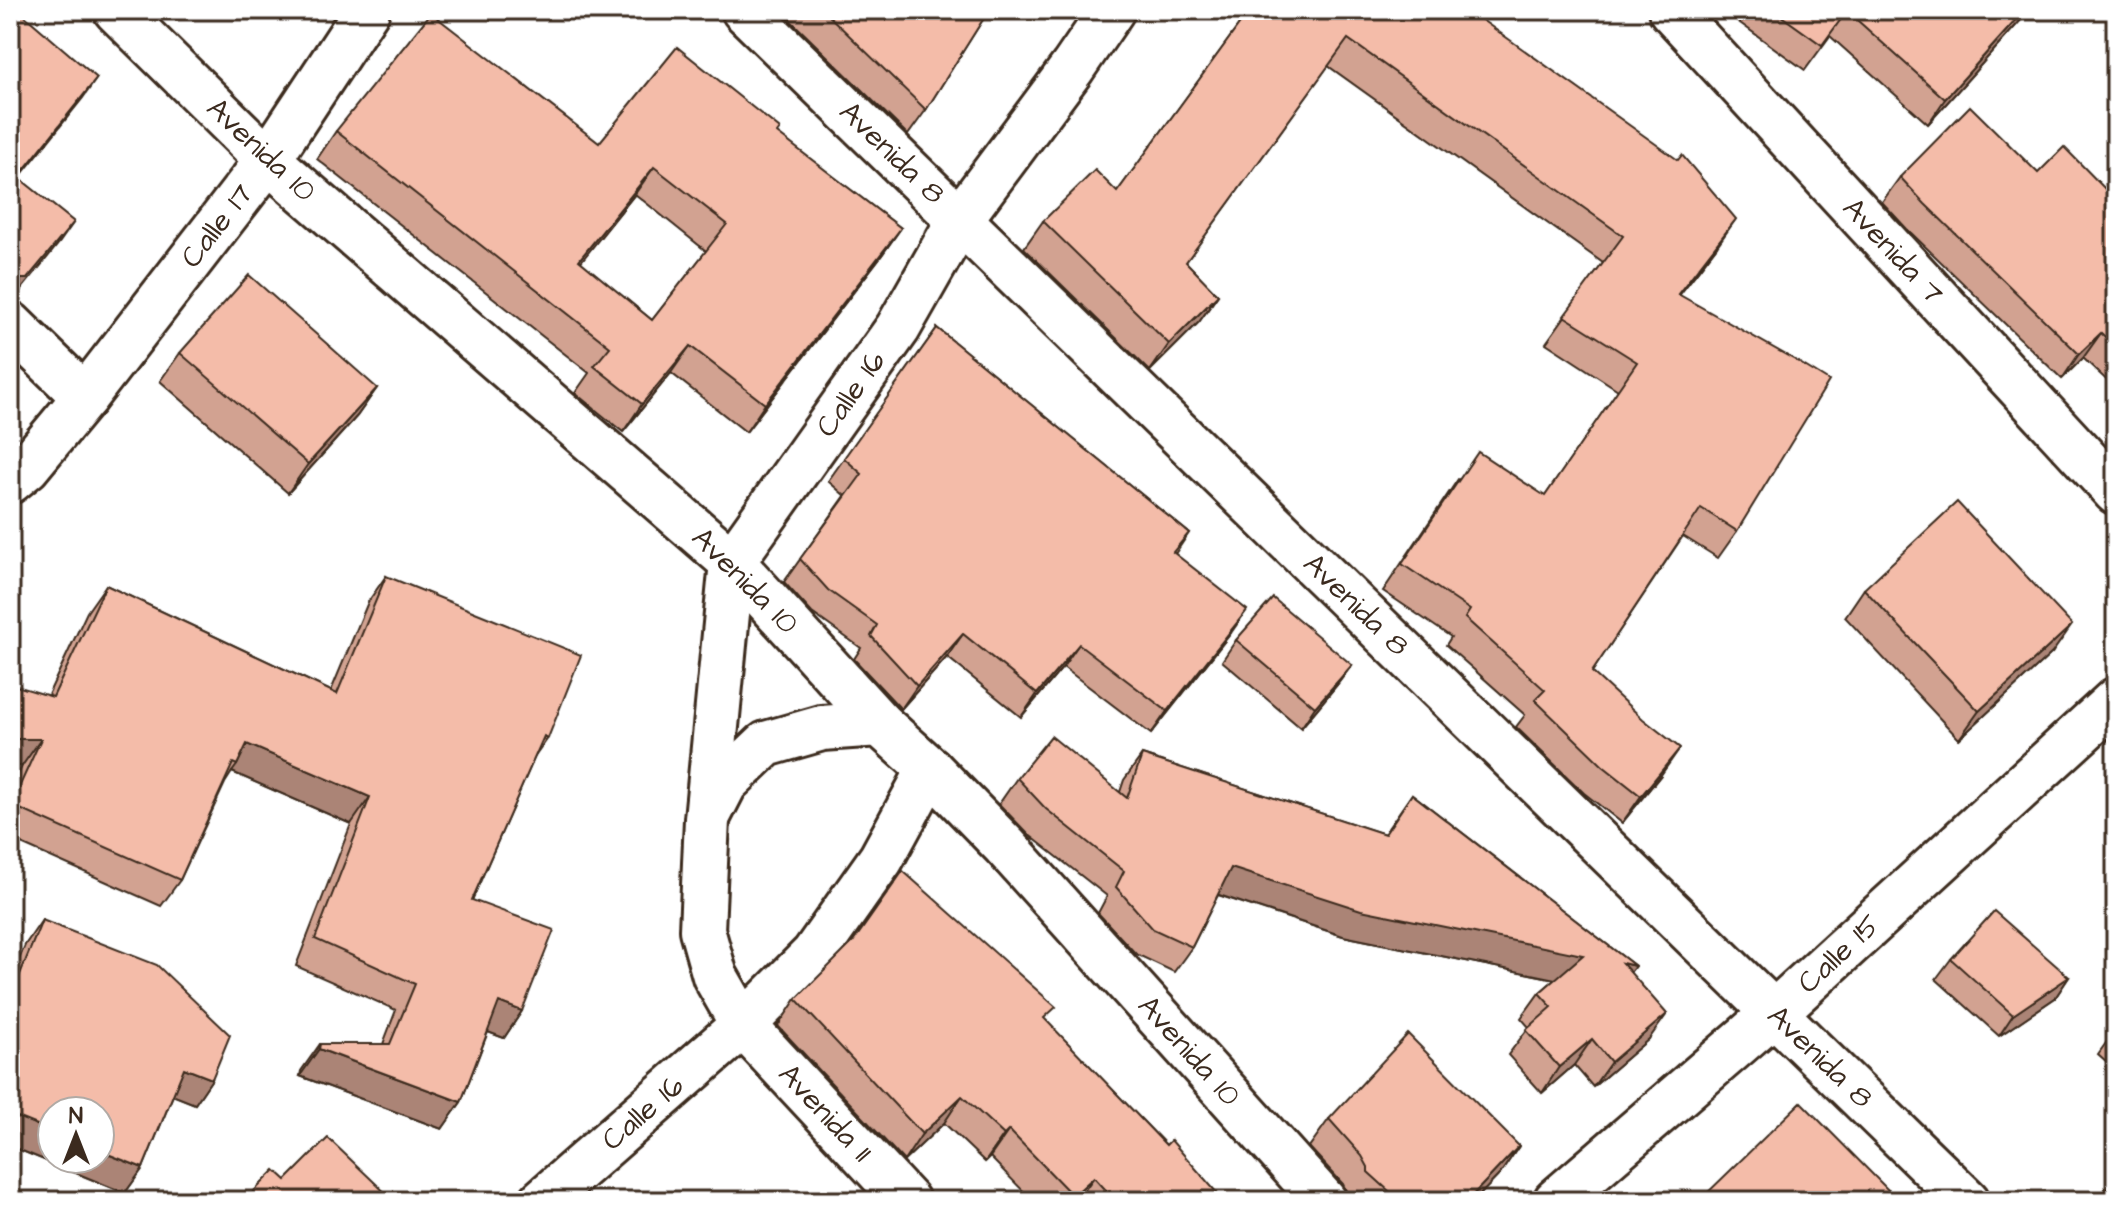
<svg xmlns="http://www.w3.org/2000/svg" width="2126" height="1211" viewBox="0 0 2126 1211" font-family="'Architects Daughter',sans-serif">
  <style>
    .lines { fill: none; stroke-linecap: round; stroke-linejoin: round }
    .minor-casing { stroke: #3b2a1e; stroke-width: 50 }
    .minor { stroke: #fff; stroke-width: 44 }
    .wall { fill: #d2a291; stroke: #3b2a1e; stroke-width: 2; fill-rule: evenodd }
    .shaded-wall { fill: #ab8476; stroke: #3b2a1e; stroke-width: 2 }
    .building { fill: #f4bca9; stroke: #3b2a1e; stroke-width: 2; fill-rule: evenodd }
    .labels { text-anchor: middle; dominant-baseline: central; stroke-width: 7; stroke-linejoin: round; paint-order: stroke }
    .street-label { font-size: 30px; fill: #3b2a1e; stroke: #fff }
  </style>
  <rect width="100%" height="100%" fill="#fff"/>
  <filter id="ink" filterUnits="userSpaceOnUse"><feTurbulence type="fractalNoise" baseFrequency=".0125" numOctaves="2"/><feDisplacementMap in="SourceGraphic" scale="16" xChannelSelector="R" yChannelSelector="G"/><feConvolveMatrix kernelMatrix="1 2 1 2 8 2 1 2 1" color-interpolation-filters="sRGB"/></filter>
  <g filter="url(#ink)">
    <g class="lines">
      <g class="minor-casing">
        <g id="minor">
          <path d="M116,10L268,160L732,562L880,724L930,769L1005,846L1324,1201"/>
          <path d="M744,10L1967,1201"/>
          <path d="M1671,10L2116,492"/>
          <path d="M10,324L85,397"/>
          <path d="M10,481L27,467L85,397L268,160L367,10"/>
          <path d="M708,816L725,783L766,744L822,728L880,724"/>
          <path d="M542,1201L743,1025L814,954L881,859L930,769"/>
          <path d="M907,1201L743,1025L715,976L702,930L707,819L732,562L898,328L960,219L1073,67L1112,10"/>
          <path d="M1556,1201L1774,1013L2116,700"/>
        </g>
      </g>
      <use href="#minor" class="minor"/>
    </g>
    <g class="wall">
      <path d="M780,10H991L982,21L926,110L908,135Z"/>
      <path d="M1250,10H1468L1717,246L1679,295L1737,531L1718,558L1683,536L1592,672L1661,775L1622,823L1584,793L1516,727L1525,715L1446,645L1451,637L1383,591L1458,479L1545,496L1618,390L1546,343L1603,263L1328,66L1186,262L1218,295L1199,322L1150,371L1024,248L1043,221L1117,192Z"/>
      <path d="M1722,10H2030L1928,124L1830,36L1805,70Z"/>
      <path d="M336,131L599,143L777,134L901,228L882,255L746,432L671,373L623,432L575,393L589,373L317,159ZM635,194L706,251L652,320L580,262Z"/>
      <path d="M2038,173L2114,198L2116,196V389L2083,358L2062,379L1907,229L1882,202L1900,177Z"/>
      <path d="M937,328L1189,533L1175,554L1231,633L1151,734L1063,667L1021,717L947,657L901,709L854,659L861,648L812,613L784,582L845,496L828,481Z"/>
      <path d="M180,353L377,388L357,416L288,493L160,381Z"/>
      <path d="M386,576L536,754L472,900L522,1011L504,1038L488,1032L461,1102L442,1129L300,1076L301,1071L320,1044H383L396,1010L296,966L351,824L232,772L225,783L180,880L161,906L10,839V792L22,766L48,695L87,612L106,585L331,691L368,602Z"/>
      <path d="M1864,589L2052,653L1959,739L1845,617Z"/>
      <path d="M1236,640L1352,665L1337,685L1301,728L1222,661Z"/>
      <path d="M1142,755L1384,834L1412,794L1635,966L1630,972L1649,1039L1593,1087L1574,1065L1542,1093L1508,1055L1529,1027L1521,1018L1539,993L1555,979L1343,936L1218,895L1192,947L1174,972L1136,954L1098,913L1107,896L1028,834L999,804L1017,778L1120,792L1124,780Z"/>
      <path d="M42,920L212,1079L195,1104L173,1095L143,1168L125,1193L10,1146V981L25,945Z"/>
      <path d="M1951,959L2069,977L2055,998L1999,1036L1936,979Z"/>
      <path d="M796,999L1046,1021L1166,1145L1224,1201H1033L990,1157L985,1162L944,1123L904,1161L778,1026Z"/>
      <path d="M2116,1029V1070L2098,1054Z"/>
      <path d="M1329,1119L1519,1146L1500,1174L1474,1201H1349L1348,1195L1343,1184L1309,1147Z"/>
    </g>
    <g class="shaded-wall">
      <path d="M2025,10H2030L1928,124L1945,99Z"/>
      <path d="M97,78L83,98L10,189L18,177Z"/>
      <path d="M654,167L635,194L560,288L579,260Z"/>
      <path d="M1736,219L1717,246L1659,322L1678,294Z"/>
      <path d="M74,222L60,242L13,300H10V284L18,279Z"/>
      <path d="M901,228L882,255L746,432L765,404Z"/>
      <path d="M1218,295L1199,322L1150,371L1169,344Z"/>
      <path d="M2101,333L2083,358L2062,379L2079,354Z"/>
      <path d="M690,346L671,373L623,432L642,404Z"/>
      <path d="M377,388L357,416L288,493L308,464Z"/>
      <path d="M1247,610L1231,633L1151,734L1167,711Z"/>
      <path d="M2072,625L2052,653L1959,739L1979,711Z"/>
      <path d="M963,634L947,657L901,709L917,686Z"/>
      <path d="M1079,644L1063,667L1021,717L1037,694Z"/>
      <path d="M1352,665L1337,685L1301,728L1315,707Z"/>
      <path d="M544,736L548,738L529,765Z"/>
      <path d="M10,739H41L22,766H10Z"/>
      <path d="M247,744L370,797L351,824L232,772L237,765Z"/>
      <path d="M1680,748L1661,775L1622,823L1641,796Z"/>
      <path d="M1231,868L1583,955L1565,981L1343,936L1213,893Z"/>
      <path d="M1622,963L1635,966L1617,991Z"/>
      <path d="M2069,977L2055,998L1999,1036L2013,1015Z"/>
      <path d="M499,1002L522,1011L504,1038L480,1029Z"/>
      <path d="M1667,1014L1649,1039L1593,1087L1611,1062Z"/>
      <path d="M1592,1039L1574,1065L1542,1093L1559,1067Z"/>
      <path d="M319,1049L461,1102L442,1129L300,1076Z"/>
      <path d="M184,1068L212,1079L195,1104L167,1093Z"/>
      <path d="M962,1096L944,1123L904,1161L922,1134Z"/>
      <path d="M10,1114L52,1131V1159H100V1151L143,1168L125,1193L10,1146Z"/>
      <path d="M1009,1130L990,1157L985,1162L1004,1135Z"/>
      <path d="M1519,1146L1500,1174L1474,1201H1467Z"/>
      <path d="M1094,1177L1077,1201H1070L1073,1196Z"/>
    </g>
    <g class="building">
      <path d="M10,10H18L97,78L18,177L74,222L27,279H18L10,284Z"/>
      <path d="M823,10H989L926,110Z"/>
      <path d="M1250,10H1468L1678,160L1682,155L1736,219L1678,294L1795,360L1829,381L1737,531L1701,508L1592,672L1643,719L1680,748L1641,796L1603,766L1535,700L1545,690L1465,618L1470,610L1402,564L1478,452L1545,496L1637,362L1564,316L1623,236L1348,39L1186,262L1218,295L1169,344L1043,221L1095,170L1117,192Z"/>
      <path d="M1773,10H2025L1945,99L1847,11L1822,45Z"/>
      <path d="M431,13L599,143L677,47L780,129L777,133L901,228L765,404L690,346L642,404L594,366L610,347L336,131ZM654,167L727,224L652,320L579,260Z"/>
      <path d="M1970,106L2038,173L2064,147L2114,198L2116,196V347L2101,333L2079,354L1925,204L1900,177Z"/>
      <path d="M249,275L377,388L308,464L180,353Z"/>
      <path d="M937,328L1189,533L1173,552L1247,610L1167,711L1079,644L1037,694L963,634L917,686L871,636L877,625L828,590L800,559L862,474L844,458Z"/>
      <path d="M1957,502L2072,625L1979,711L1864,589Z"/>
      <path d="M386,576L581,655L548,738L544,736L472,900L554,930L522,1011L499,1002L461,1102L319,1049L320,1044H390L415,984L315,939L370,797L247,744L237,765L233,763L180,880L11,805L41,739H10V684L53,697L106,585L337,694Z"/>
      <path d="M1273,598L1352,665L1315,707L1236,640Z"/>
      <path d="M1051,736L1127,798L1142,755L1385,834L1412,794L1635,966L1622,963L1667,1014L1611,1062L1592,1039L1559,1067L1526,1030L1552,1007L1539,993L1583,955L1361,910L1231,868L1192,947L1153,929L1116,887L1124,871L1046,809L1017,778Z"/>
      <path d="M903,871L1056,1007L1044,1018L1166,1145L1171,1140L1224,1201H1116L1094,1177L1073,1196L1009,1130L1004,1135L962,1096L922,1134L796,999L853,942Z"/>
      <path d="M1994,911L2069,977L2013,1015L1951,959Z"/>
      <path d="M42,920L157,965L230,1035L212,1079L184,1068L143,1168L100,1151V1111H52V1131L10,1114V999Z"/>
      <path d="M1408,1034L1519,1146L1467,1201H1400L1368,1172V1167L1362,1156L1329,1119Z"/>
      <path d="M1801,1102L1899,1201H1699Z"/>
      <path d="M328,1138L394,1201H244L275,1170L286,1180Z"/>
      <path d="M2116,1178V1201H2094Z"/>
    </g>
  </g>
  <g class="labels">
    <g class="street-label">
      <text transform="translate(261 150) rotate(43)">Avenida 10</text>
      <text transform="translate(892 153) rotate(44)">Avenida 8</text>
      <text transform="translate(217 226) rotate(-52)">Calle 17</text>
      <text transform="translate(1893 251) rotate(47)">Avenida 7</text>
      <text transform="translate(851 394) rotate(-55)">Calle 16</text>
      <text transform="translate(745 581) rotate(45)">Avenida 10</text>
      <text transform="translate(1356 605) rotate(44)">Avenida 8</text>
      <text transform="translate(1839 954) rotate(-43)">Calle 15</text>
      <text transform="translate(1189 1051) rotate(48)">Avenida 10</text>
      <text transform="translate(1820 1057) rotate(44)">Avenida 8</text>
      <text transform="translate(643 1113) rotate(-41)">Calle 16</text>
      <text transform="translate(825 1113) rotate(47)">Avenida 11</text>
    </g>
  </g>
  <rect width="2126" height="1211" fill="none" stroke="#fff" stroke-width="40"/>
  <rect x="20" y="20" width="2086" height="1171" fill="none" stroke="#3b2a1e" stroke-width="3" filter="url(#ink)"/>
  <g transform="translate(76 1135)"><circle r="38" fill="#ffffff" stroke="#b1aaa5" stroke-width="2"/>
  <path d="M0-6L14 30L0 20L-14 30Z" fill="#3b2a1e"/>
  <text y="-12" font-size="22" font-weight="bold" text-anchor="middle" fill="#3b2a1e">N</text>
  </g>
</svg>
